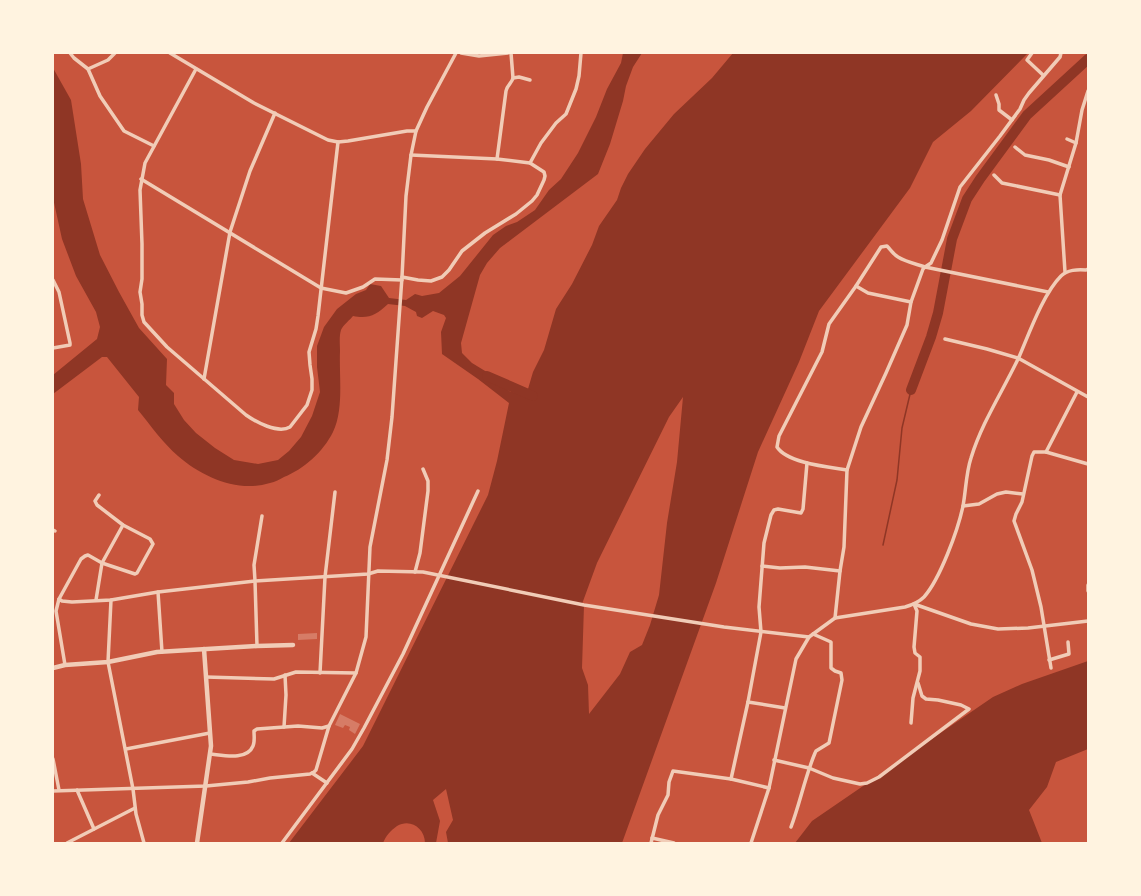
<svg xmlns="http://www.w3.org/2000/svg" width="1141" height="896" viewBox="0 0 1141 896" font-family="'Fira Sans',sans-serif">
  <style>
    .water { fill: #8f3625; fill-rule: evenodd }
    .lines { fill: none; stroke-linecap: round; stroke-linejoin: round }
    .stream { stroke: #8f3625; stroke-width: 1.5 }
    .river { stroke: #8f3625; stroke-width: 10 }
    .building { fill: #d67c66 }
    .minor { stroke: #f1ccb7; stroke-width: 3.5 }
    .tertiary { stroke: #f1ccb7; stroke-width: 4.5 }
  </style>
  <rect width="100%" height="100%" fill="#c8553d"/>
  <g class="water">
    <path d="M623,53H642L633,67L626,86L623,101L610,144L598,174L500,248L487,263L480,275L461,343L462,353L472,363L495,377L509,391L516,393L528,389L533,372L544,350L556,309L572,284L592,245L599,226L617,200L621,188L628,174L645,149L674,114L712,78L733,53H1028L971,111L933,142L910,188L819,311L799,362L758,452L716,583L622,843H448L446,832L453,820L446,789L433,800L440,821L436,843H425C425,828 410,818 397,826C390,831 386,836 383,843H289L363,746L488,495L497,461L509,403L478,379L442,354L441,332L446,318L444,315L433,311L422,318L417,316L416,312L405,306L388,304C376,315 369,319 353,316C350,320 343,325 341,330C339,336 340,345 340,351C339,377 344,409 333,432C323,452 304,469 284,477C280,479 275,482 270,483C238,493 202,477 178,456C163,443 151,426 138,410L139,397L107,357H102L53,394V375L97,339L100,327L96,312L76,276L62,239L53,198V68L71,100L81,164L83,199L100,255L119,292L139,328L167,359L166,385L174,393V404L184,420L196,433L215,448L234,460L258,464L278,460L289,451L301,437L312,416L320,392L317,367V346L324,327L337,309L356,294L366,290L370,284L381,286L389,298L406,300L415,294L422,296L439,293L460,276L493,235L506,226L517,222L535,210L549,190L561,179L578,153L596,117L607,89L621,63ZM683,397L677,462L667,523L659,595L650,625L642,645L630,652L620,674L589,714L588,685L582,668L584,605L582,604L597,563L630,496L669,417Z"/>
    <path d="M1088,661V749L1056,762L1047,787L1029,810L1042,843H795L812,821L993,697L1022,684Z"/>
  </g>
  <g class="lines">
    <path class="stream" d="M883,545L897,480L902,428L911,390"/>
    <g class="river">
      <path d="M487,376L533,396"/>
      <path d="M911,390L931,337L938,313L952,239L967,199L980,179L1027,115L1088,59"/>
    </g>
  </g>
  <g class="building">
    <path d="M317,633V639L298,640V634Z"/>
    <path d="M340,714L360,724L355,734L349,730L350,727L345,725L343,728L335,725Z"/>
  </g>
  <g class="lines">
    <g class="minor">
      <path d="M70,53L74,58L88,69L100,96L124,131L154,146"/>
      <path d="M170,53L254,103L328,140L338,142L348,141L407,131H416"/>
      <path d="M461,53L479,56L508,53"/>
      <path d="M1032,53L1027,60L1043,75"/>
      <path d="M88,69L108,60L115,53"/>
      <path d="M196,69L145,163L140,190L142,244V279L140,292L142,304V315L144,322L167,347L246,415C256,422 278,434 290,427L307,405L312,390V379L310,365L309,352L316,329L318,316L338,142"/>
      <path d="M513,78L519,77L530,80"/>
      <path d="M996,95L999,104V110L1012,120"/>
      <path d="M1067,139L1076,143"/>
      <path d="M1015,147L1025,155L1049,160L1069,167"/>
      <path d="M497,159L506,91C507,85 512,83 513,78L511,53"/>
      <path d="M530,163L541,143L556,123L566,114L576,89L579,76L581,53"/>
      <path d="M994,175L1002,183L1060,195"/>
      <path d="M141,179L321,288L346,293L363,287L375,279L402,280"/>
      <path d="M1065,272L1060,195L1076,143L1082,110L1088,91"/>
      <path d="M402,277L418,280L431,281L442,277L449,270L462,251L485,233L516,214L532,201L537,195L544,180L545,176L544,172L530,163L497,159L411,155"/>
      <path d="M53,280L59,292L70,343V345L53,348"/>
      <path d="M856,286L868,293L911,302"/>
      <path d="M945,339L987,349L1018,358L1088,397"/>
      <path d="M204,379L230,232L250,171L275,113"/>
      <path d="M1046,452L1077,392"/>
      <path d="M847,470C829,467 787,463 777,447L779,436L822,352L829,324L856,286L881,247L887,246C891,250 893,254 898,257C906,262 916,264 925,267L931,263L942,240L960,187L1000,136L1020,109L1024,100L1029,93L1060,57L1061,53"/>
      <path d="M963,506L979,504L997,494L1006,492L1023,494"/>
      <path d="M53,530L55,531"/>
      <path d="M762,566L780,568L805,567L840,571"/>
      <path d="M415,572L420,553L428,491V481L423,469"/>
      <path d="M1088,585V591"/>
      <path d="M158,592L162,652"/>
      <path d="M59,599L62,601L72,602L111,600L158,592L255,581L254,565L262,516"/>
      <path d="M96,600L102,563L123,525"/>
      <path d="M111,600L108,662L133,789L136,814L144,843"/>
      <path d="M914,604L971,624L998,629L1028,628L1088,621"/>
      <path d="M835,618L840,571L844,547L847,470L861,427L886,373L907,325L911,302L923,269L925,267L1048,292"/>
      <path d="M257,646L255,581L368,574L378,571L423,572L584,605L724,627L809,637"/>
      <path d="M1049,660L1069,654L1068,642"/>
      <path d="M65,665L56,611L59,599L81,559L85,556L88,555L102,563L135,574L137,573L153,544L150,539L123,525L97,505L95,501L99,495"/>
      <path d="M1051,668L1041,607L1032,570L1014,521L1016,514L1022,502L1032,456L1034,452H1046L1088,464"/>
      <path d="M320,673L325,577L335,492"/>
      <path d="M206,677L274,679L296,672L356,673"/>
      <path d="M748,702L785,708"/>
      <path d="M911,723L913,698L920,671V657L915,653L914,647L917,611L914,604"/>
      <path d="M284,727L286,695L285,675"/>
      <path d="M126,749L210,733"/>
      <path d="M210,754C222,755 247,761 253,746C255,742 254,736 254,731L257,729L298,726L322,728L329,726"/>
      <path d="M53,759L59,790"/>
      <path d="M774,760L809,768L833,778L860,784L867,783L879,777L969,709L961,705L938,700L926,699L922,696L918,683"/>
      <path d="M312,773L327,783"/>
      <path d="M731,779L748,702L761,632L759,607L764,543L771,515L774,510L778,509L801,513L803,509L807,463"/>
      <path d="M77,790L94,829"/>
      <path d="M53,791L206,786L248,782L270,778L310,774L314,772L316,770L329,726L356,673L366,637L370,547L387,460L392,417L402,277L406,196L411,155L416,131L427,107L456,53"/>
      <path d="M791,827C800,803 805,777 815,753L816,751L829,743L842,680L841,673L835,671L831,668V642L813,634"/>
      <path d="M652,838L674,843"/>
      <path d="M67,843L135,808"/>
      <path d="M282,843L352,749L364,728L403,654L478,491"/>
      <path d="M651,843L658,815L668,795L669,782L673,771L731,779L769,788"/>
      <path d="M751,843L769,788L796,659L809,637L835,618L905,607C912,605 919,602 924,597C940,579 958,530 963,506C966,490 966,473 971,458C982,422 1003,391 1019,357C1029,334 1043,294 1061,276C1067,270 1078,269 1086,270L1088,269"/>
    </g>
    <g class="tertiary">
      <path d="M53,668L65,665L108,662L157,652L257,646L293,645"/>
      <path d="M197,843L211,746L204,649"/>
    </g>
  </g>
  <rect width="1141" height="896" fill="none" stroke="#fff3e0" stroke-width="108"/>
</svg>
